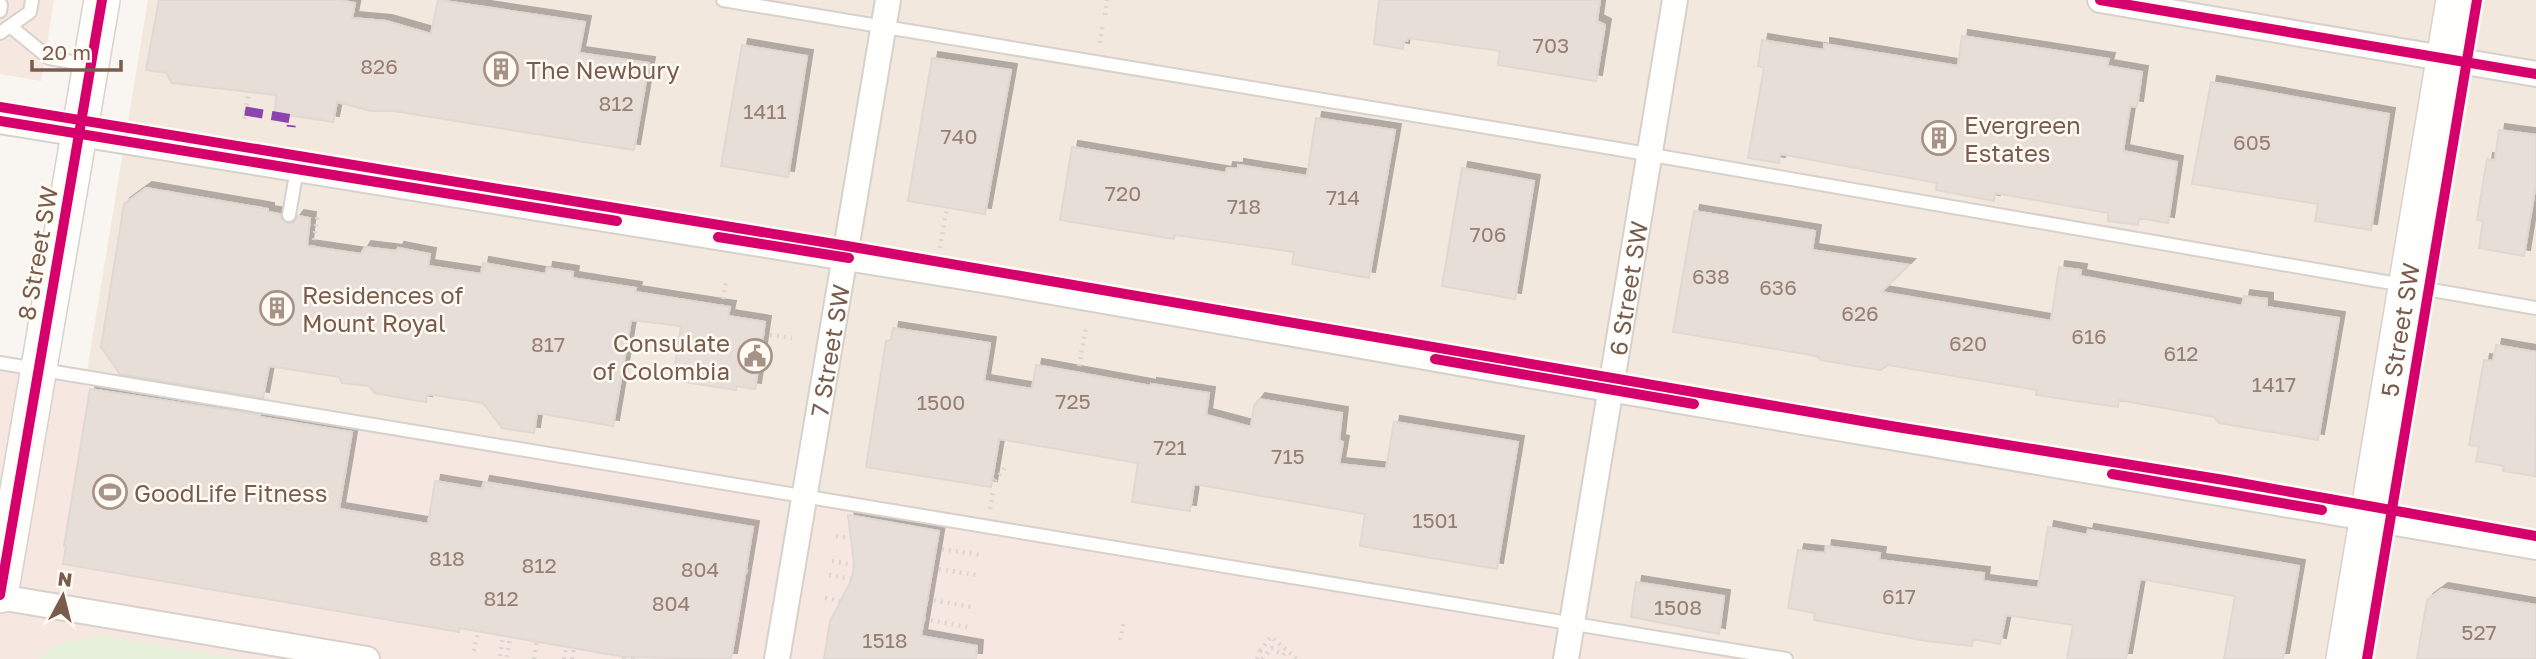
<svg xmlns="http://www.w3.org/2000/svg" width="2536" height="659" viewBox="0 0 2536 659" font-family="'Golos Text',sans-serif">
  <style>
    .residential { fill: #f2e8de }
    .commercial { fill: #f6e8e1 }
    .green { fill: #e7f0db }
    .building { fill: #e6ded7; stroke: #e2d8d2; stroke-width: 2; filter: url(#shadow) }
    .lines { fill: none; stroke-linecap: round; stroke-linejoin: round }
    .lane-casing { stroke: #d7d1cb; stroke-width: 16 }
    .street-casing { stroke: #d7d1cb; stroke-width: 28 }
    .secondary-casing { stroke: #d9d2cb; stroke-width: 38 }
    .path { stroke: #dcd5d0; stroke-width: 4.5; stroke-dasharray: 2 5; stroke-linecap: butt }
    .lane { stroke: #fefefd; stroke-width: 12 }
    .street { stroke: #fefefd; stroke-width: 24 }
    .secondary { stroke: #fefefd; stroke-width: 35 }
    .path-bridge { stroke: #dcd5d0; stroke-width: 4.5; stroke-dasharray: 2 5; stroke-linecap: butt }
    .quiet { stroke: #8e44ad; stroke-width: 9; stroke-dasharray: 18 9; stroke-linecap: butt }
    .cycleway-casing { stroke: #fffaf3; stroke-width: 15 }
    .cycleway { stroke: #d6006c; stroke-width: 10 }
    .labels { text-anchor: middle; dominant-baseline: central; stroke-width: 5; stroke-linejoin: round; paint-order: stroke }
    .number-label { font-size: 21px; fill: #977e72 }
    .poi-label { font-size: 24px; fill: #7a5c4d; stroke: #fffaf3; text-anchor: start }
    .street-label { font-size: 24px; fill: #7a5c4d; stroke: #fffaf3 }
  </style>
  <defs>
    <filter id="shadow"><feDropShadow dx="6" dy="-6" stdDeviation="0" flood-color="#0004"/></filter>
  </defs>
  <rect width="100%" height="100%" fill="#f9f5f0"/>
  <path class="residential" d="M148,0H2536V659H1762L86,377Z"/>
  <g class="commercial">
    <path d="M0,0H54L41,81L0,74Z"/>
    <path d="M0,363L1762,659H0Z"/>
  </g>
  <path class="green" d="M105,636L241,659H40C51,639 84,639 105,636Z"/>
  <g class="building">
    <path d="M159,0H338L355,3L352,18L386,21L431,34L438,0L585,22L579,53L649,63L634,150L394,111H371L337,102L333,122L275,113L276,95L172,83L166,73L146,70Z"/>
    <path d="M1379,0H1600L1597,21L1605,25L1596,81L1498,65L1500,51L1408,38L1407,41H1404L1403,49L1374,44Z"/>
    <path d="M1962,36L2109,59L2107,66L2142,72L2137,107L2130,106L2123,151L2177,162L2168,223L2139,218L2138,225L2108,221V213L1995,193L1994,201L1936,190L1937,183L1780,154L1779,163L1748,158L1764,68L1758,66L1762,40L1824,50V44L1958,66Z"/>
    <path d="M742,45L807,56L788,177L721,166Z"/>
    <path d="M932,58L1011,70L985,214L908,201Z"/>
    <path d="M2211,82L2389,114L2371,230L2315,221L2318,204L2192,184Z"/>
    <path d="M1316,118L1395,130L1369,278L1292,264L1294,252L1175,235L1174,239L1060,220L1072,147L1226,173L1227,168L1238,169V165L1307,176Z"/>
    <path d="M2499,130L2536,135V183L2524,256L2479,248L2483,221L2477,220L2487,159L2495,160Z"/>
    <path d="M1462,168L1534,181L1515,299L1442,286Z"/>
    <path d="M146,188L268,209V212L280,214L281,219L287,223H293L298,216L310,218L307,246L361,254L365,247L397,251L398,248L430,254L428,266L481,274L483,263L546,274L547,268L573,272L572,278L636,288L635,292L730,307L728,316L765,322L755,389L737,386L736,390L683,382L685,367L675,365L681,326L631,320L613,426L537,413L534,433L502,428L483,403L433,395H427L426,402L374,393L369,386L342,383L339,377L269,366L263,398L120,374L101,347L124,204Z"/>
    <path d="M1694,211L1815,231L1812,250L1909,265L1881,292L2051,321L2059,267L2081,270L2080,276L2242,306L2244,296L2267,299V307L2339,318L2318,440L2219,423L2214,417L2119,400L2118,407L2036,395L2037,390L1888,365L1881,370L1861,367L1821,360L1817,356L1673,332Z"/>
    <path d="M893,328L990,343L984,381L1032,389L1036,365L1151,386V384L1209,393L1206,415L1251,427L1254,406L1259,399L1342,413L1339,441L1343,442L1339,464L1386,469L1394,422L1518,442L1497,569L1360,546L1365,514L1194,484L1190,511L1132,502L1138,463L999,439L991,487L866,467L886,341L891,340Z"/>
    <path d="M2496,345L2536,352L2535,476L2503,471L2504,466L2476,461L2479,446L2469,445L2484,360L2493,361Z"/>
    <path d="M90,389L260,415V417L352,432L339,509L428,524L435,481L482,489L484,482L753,527L731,659L624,657L459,628V632L63,564L66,546H64Z"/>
    <path d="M848,515L939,531L921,636L977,646L976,659H824L830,621L852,579L854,565Z"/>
    <path d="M2048,527L2087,535L2088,530L2299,566L2283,659H2224L2235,596L2140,579L2126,659H2067L2073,625L2006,615L2000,644L1973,639L1972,646L1926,641L1814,620L1815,613L1788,608L1798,550L1825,553L1826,546L1880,553L1879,560L1984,573L1983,581L2038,588Z"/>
    <path d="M1636,582L1724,596L1719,634L1631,617Z"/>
    <path d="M2442,589L2536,605V659H2417L2427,600Z"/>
  </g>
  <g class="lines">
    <g class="lane-casing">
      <g id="lane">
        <path d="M723,0L1612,148L2536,308"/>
        <path d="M0,11L1,5"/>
        <path d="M10,26L49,58L89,65"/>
        <path d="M0,33L30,12L32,0"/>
        <path d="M289,215L297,169"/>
        <path d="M0,363L1786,659"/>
      </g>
    </g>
    <g class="street-casing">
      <g id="street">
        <path d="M2100,0L2536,74"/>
        <path d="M0,121L1007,284L1568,382L2536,547"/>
        <path d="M0,597L367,659"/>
        <path id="s1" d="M777,659L888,0"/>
        <path id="s2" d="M1566,659L1675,0"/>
      </g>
    </g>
    <g class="secondary-casing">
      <g id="secondary">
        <path d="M0,595L102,0"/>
        <path id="s3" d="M2344,659L2454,0"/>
      </g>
    </g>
    <g class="path">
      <path d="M1105,15L1107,0"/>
      <path d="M1100,43L1103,23"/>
      <path d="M244,119L249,92"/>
      <path d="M313,247L318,213"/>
      <path d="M940,248L947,207"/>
      <path d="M722,306L726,281"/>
      <path d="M763,334L792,338"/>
      <path d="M1078,373L1086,327"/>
      <path d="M995,481L1006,466"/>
      <path d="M990,509L993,492"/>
      <path d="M836,536L850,538"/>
      <path d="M935,548L980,555"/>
      <path d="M832,561L854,565"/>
      <path d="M932,568L977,575"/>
      <path d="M746,571L753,573"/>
      <path d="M829,575L852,579"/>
      <path d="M825,598L840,601"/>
      <path d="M927,599L971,607"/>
      <path d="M924,619L968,627"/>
      <path d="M1120,640L1124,622"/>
      <path d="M474,651L478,632"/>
      <path d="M1260,651L1271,637L1297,659"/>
      <path d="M500,656L503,636"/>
      <path d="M507,657L510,638"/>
      <path d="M534,659L537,642"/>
      <path d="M564,659L566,647"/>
      <path d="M572,659L574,648"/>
      <path d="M624,659V657"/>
      <path d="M633,659V658"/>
      <path d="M1262,659L1272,648L1283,655L1287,651"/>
    </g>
    <use href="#lane" class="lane"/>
    <use href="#street" class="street"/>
    <use href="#secondary" class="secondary"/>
    <path class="path-bridge" d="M1257,659L1260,651"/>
    <path class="quiet" d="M245,111L292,119L291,127"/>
    <g class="cycleway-casing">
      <g id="cycleway">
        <path d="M2100,0L2536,74"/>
        <path d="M0,107L847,246L1897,427L2224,480L2536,536"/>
        <path d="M0,121L617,221"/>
        <path d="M718,237L849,258"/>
        <path d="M1435,359L1694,404"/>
        <path d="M2112,474L2322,510"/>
        <path d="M0,595L102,0"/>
        <path d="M2367,659L2477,0"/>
      </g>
    </g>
    <use href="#cycleway" class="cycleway"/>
  </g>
  <defs>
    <g id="building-ring" transform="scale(1.75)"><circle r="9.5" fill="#fffaf3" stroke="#a69286" stroke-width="1.5"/><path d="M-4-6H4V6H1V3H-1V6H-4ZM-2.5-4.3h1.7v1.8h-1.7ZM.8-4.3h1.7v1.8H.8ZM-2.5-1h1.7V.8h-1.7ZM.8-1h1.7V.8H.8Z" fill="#a69286"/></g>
    <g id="civic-ring" transform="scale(1.75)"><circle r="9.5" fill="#fffaf3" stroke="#a69286" stroke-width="1.5"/><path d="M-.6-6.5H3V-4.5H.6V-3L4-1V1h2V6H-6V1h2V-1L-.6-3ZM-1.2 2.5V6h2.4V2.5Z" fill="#a69286"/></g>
    <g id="stadium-ring" transform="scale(1.75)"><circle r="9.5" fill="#fffaf3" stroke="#a69286" stroke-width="1.5"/><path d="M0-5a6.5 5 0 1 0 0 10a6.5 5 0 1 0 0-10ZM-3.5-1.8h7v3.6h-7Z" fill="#a69286"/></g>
  </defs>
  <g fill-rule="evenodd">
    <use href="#building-ring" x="501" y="69"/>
    <use href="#building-ring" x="1939" y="138"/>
    <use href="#building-ring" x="277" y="308"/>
    <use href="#civic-ring" x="755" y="356"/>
    <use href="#stadium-ring" x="110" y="492"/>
  </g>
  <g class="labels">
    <g class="number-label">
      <text x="1551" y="45">703</text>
      <text x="379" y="66">826</text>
      <text x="616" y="103">812</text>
      <text x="765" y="111">1411</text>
      <text x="959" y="136">740</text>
      <text x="2252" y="142">605</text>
      <text x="1123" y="193">720</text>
      <text x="1343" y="197">714</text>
      <text x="1244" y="206">718</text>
      <text x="1488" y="234">706</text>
      <text x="1711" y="276">638</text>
      <text x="1778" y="287">636</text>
      <text x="1860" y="313">626</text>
      <text x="2089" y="336">616</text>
      <text x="1968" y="343">620</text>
      <text x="548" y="344">817</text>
      <text x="2181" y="353">612</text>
      <text x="2274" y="384">1417</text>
      <text x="1073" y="401">725</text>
      <text x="941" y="402">1500</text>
      <text x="1170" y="447">721</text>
      <text x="1288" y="456">715</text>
      <text x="1435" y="520">1501</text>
      <text x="447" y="558">818</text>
      <text x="539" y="565">812</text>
      <text x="700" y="569">804</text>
      <text x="1899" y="596">617</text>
      <text x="501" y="598">812</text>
      <text x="671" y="603">804</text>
      <text x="1678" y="607">1508</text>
      <text x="2479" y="632">527</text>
      <text x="885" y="640">1518</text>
    </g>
    <g class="poi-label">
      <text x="526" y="69">The Newbury</text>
      <text x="1964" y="124">Evergreen<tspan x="1964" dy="28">Estates</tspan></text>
      <text x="302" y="294">Residences of<tspan x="302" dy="28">Mount Royal</tspan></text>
      <text x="730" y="342" text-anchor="end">Consulate<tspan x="730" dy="28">of Colombia</tspan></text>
      <text x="134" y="492">GoodLife Fitness</text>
    </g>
    <g class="street-label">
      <text transform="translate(37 253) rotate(-80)">8 Street SW</text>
      <text stroke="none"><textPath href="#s2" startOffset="376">6 Street SW</textPath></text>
      <text stroke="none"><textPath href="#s3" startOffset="334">5 Street SW</textPath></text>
      <text stroke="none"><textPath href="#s1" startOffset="313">7 Street SW</textPath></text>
    </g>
  </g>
  <g transform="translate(63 596) rotate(7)" stroke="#fffaf3" stroke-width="5" paint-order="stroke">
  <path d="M0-5L12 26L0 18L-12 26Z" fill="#7a5c4d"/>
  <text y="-10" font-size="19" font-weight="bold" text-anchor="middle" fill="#7a5c4d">N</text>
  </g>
  <path d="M32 60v10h89v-10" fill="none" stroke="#7a5c4d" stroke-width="3.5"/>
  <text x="42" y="60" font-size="21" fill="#7a5c4d" stroke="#fffaf3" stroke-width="5" paint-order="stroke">20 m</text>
</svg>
